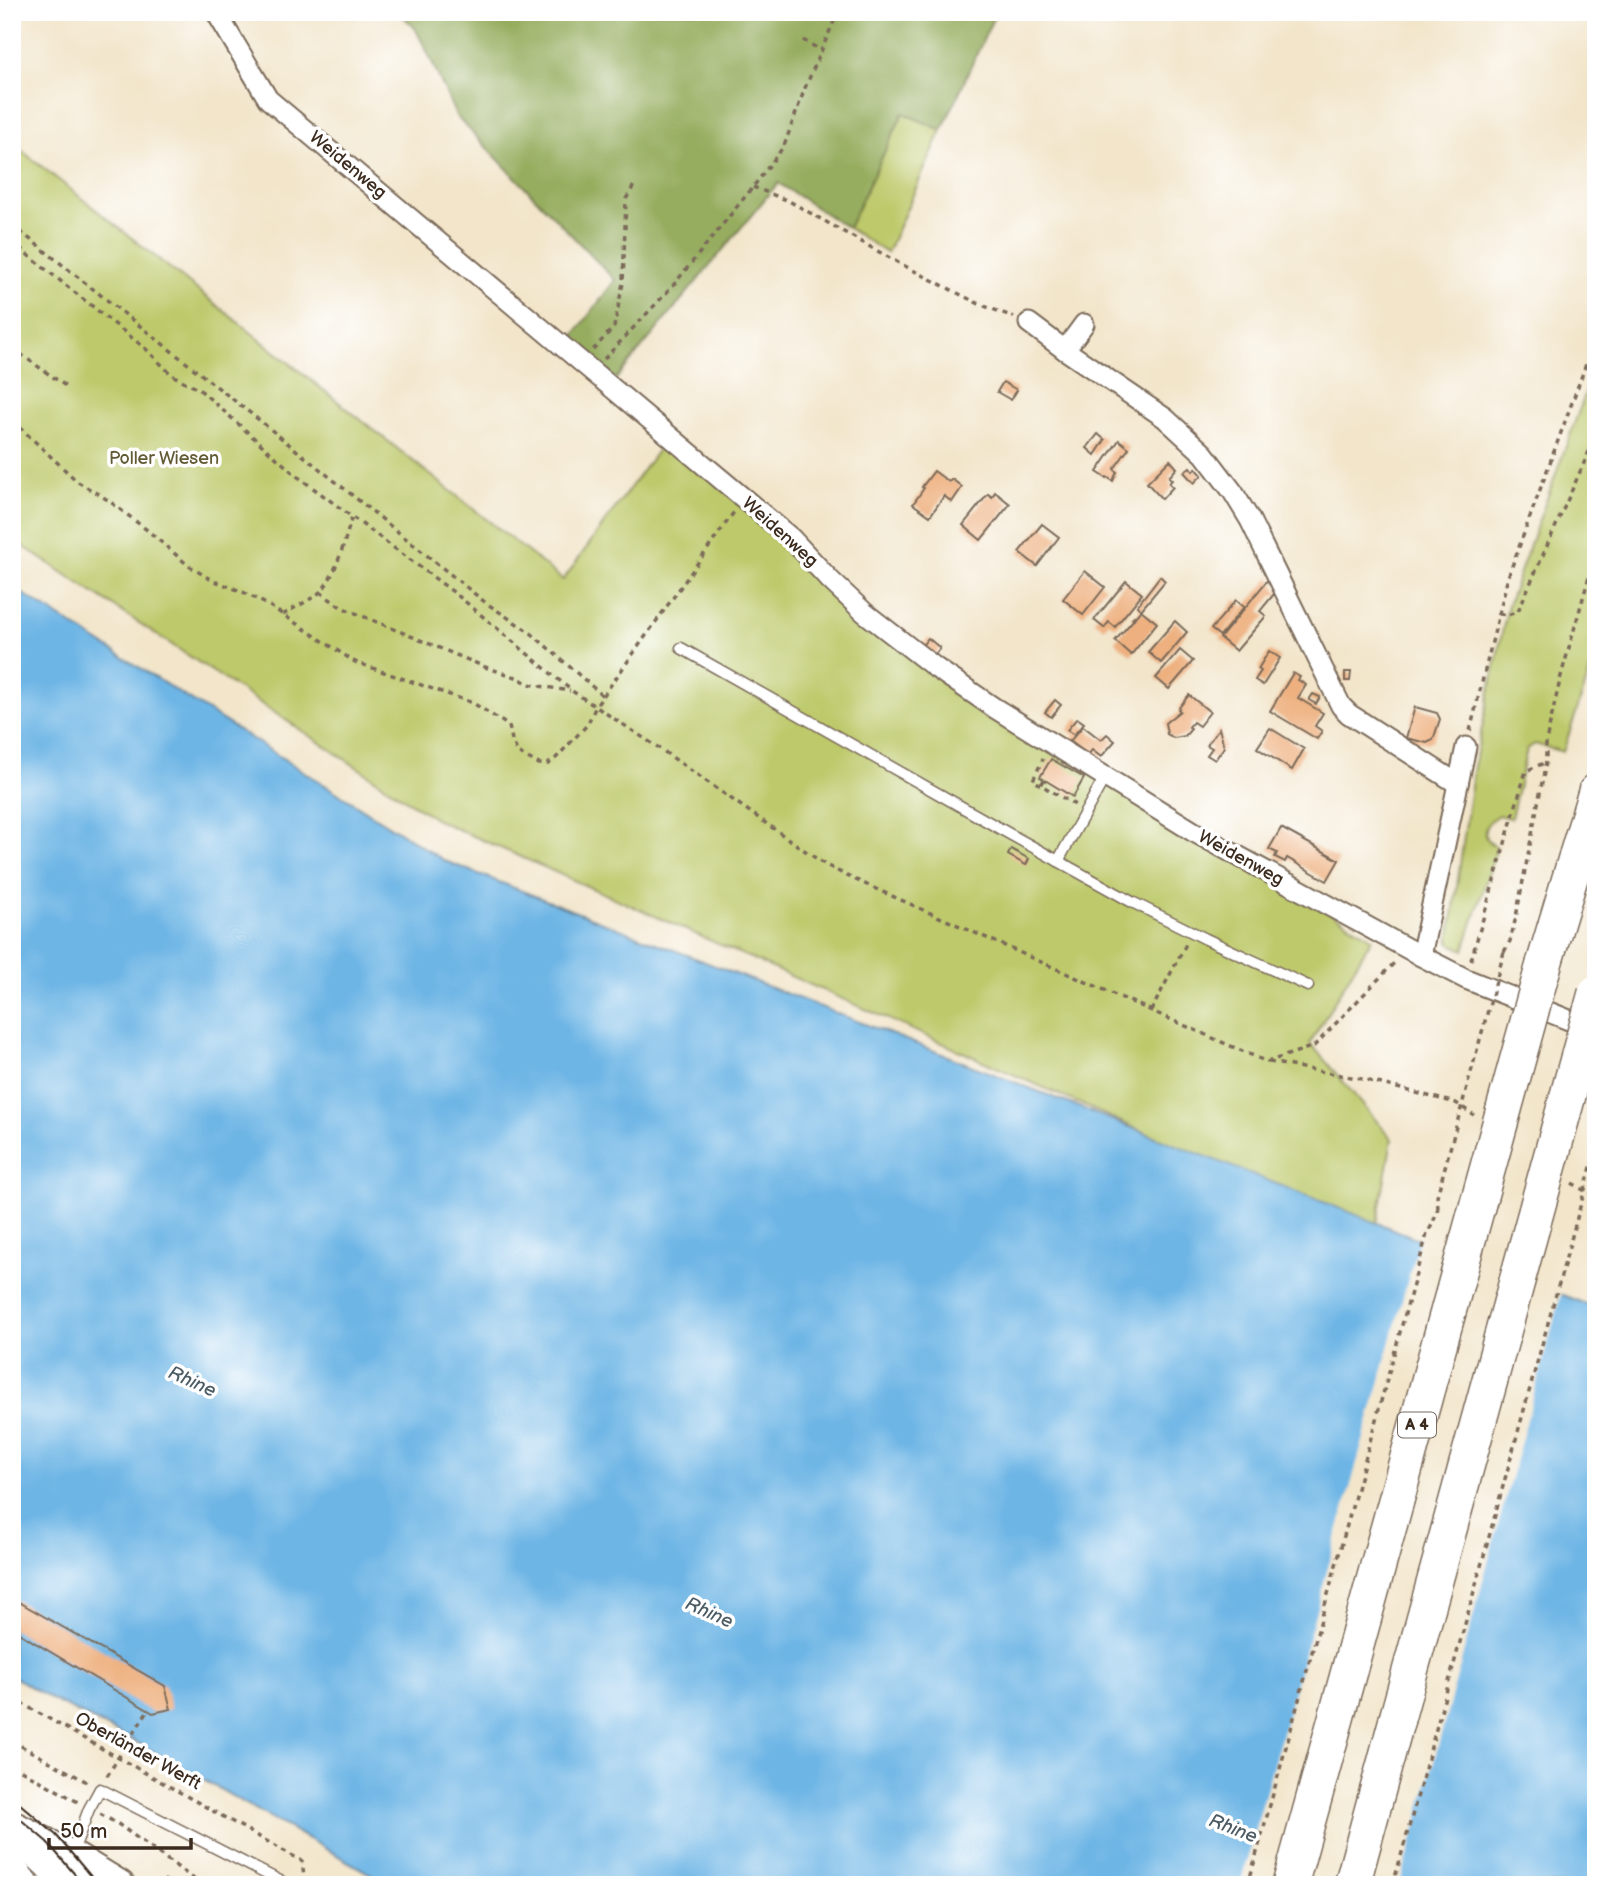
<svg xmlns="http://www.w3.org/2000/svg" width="1608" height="1897" viewBox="0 0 1608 1897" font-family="'Balsamiq Sans',sans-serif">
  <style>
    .green { fill: #bdc96b; stroke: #7c7a44; stroke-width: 2 }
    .forest { fill: #96ad5f; stroke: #686c3e; stroke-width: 2 }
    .water { fill: #6db5e5; stroke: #547082; stroke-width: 2 }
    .pier { fill: #f2e5ca }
    .building { fill: #eeb07f }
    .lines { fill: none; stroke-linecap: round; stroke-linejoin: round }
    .service-casing { stroke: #7b6b5a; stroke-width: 13 }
    .minor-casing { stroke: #7b6b5a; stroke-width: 23 }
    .secondary-casing { stroke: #7b6b5a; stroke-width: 32 }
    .primary-casing { stroke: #7b6b5a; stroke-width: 33 }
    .motorway-casing { stroke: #7b6b5a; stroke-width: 38 }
    .path { stroke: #7b6b5a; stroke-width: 3.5; stroke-dasharray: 5 5; stroke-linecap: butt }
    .service { stroke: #fff; stroke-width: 10 }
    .minor { stroke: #fff; stroke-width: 19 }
    .secondary { stroke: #fff; stroke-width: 28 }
    .primary { stroke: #fff; stroke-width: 30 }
    .motorway { stroke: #fff; stroke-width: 35 }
    .tram { stroke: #3b2a1e; stroke-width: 2 }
    .motorway-bridge-casing { stroke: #7b6b5a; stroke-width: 38; stroke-linecap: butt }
    .path-bridge { stroke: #7b6b5a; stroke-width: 3.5; stroke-dasharray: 5 5; stroke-linecap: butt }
    .motorway-bridge { stroke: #fff; stroke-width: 35 }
    .labels { text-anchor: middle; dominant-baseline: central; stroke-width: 7; stroke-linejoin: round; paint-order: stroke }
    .shield { fill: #fff; stroke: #766a62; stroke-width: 2 }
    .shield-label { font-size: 16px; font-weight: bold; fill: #3b2a1e }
    .street-label { font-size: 18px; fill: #3b2a1e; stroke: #fff }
    .park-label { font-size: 18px; fill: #625a35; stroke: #fff }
    .water-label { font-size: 19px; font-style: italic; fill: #4c5b64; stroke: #fff }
  </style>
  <rect width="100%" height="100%" fill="#fff"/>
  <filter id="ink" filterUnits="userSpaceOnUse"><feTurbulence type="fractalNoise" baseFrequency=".0143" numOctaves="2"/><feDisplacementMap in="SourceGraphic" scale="14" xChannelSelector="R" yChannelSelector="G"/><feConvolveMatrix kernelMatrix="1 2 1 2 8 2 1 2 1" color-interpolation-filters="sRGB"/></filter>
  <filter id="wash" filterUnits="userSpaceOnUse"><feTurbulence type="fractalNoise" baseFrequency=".00686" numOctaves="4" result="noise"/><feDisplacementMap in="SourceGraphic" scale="28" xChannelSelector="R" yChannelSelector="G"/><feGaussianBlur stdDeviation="1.57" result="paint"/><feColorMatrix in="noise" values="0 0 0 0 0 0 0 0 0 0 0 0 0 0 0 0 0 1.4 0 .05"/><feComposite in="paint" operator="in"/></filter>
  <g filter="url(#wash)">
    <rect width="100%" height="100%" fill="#f2e5ca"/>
    <g class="green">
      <path d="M903,113L942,130L887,253L848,228Z"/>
      <path d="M12,143L563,580L665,440L793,547L872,628L1372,938L1310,1043L1392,1139L1375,1234L437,820L12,539Z"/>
      <path d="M1596,364V653L1563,752L1535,744L1527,749L1511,818L1498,815C1482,825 1479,839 1497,847L1464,950L1449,943L1474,766L1508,605Z"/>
    </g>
    <path class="forest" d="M399,12H996L942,130L903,113L848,228L778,183L616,379L569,342L615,280L456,116L428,53L415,28Z"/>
    <path class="water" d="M12,587L445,861L1596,1308V1885H390L136,1742L53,1700L12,1676Z"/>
    <path class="pier" d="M1420,1236L1562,1291L1400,1885H1240Z"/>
    <g id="blocks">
      <g class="building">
        <path d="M1003,382L1017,390L1011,400L997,392Z"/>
        <path d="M1098,434L1105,440L1095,455L1087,448Z"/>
        <path d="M1119,440L1129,448L1114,469L1117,472L1113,481L1107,477L1106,478L1097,472Z"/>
        <path d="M1170,460L1177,468L1169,477L1172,480L1169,483L1173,487L1162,499L1147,483Z"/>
        <path d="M1190,467L1193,471L1196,468L1202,475L1194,483L1184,472Z"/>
        <path d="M934,471L949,482L952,479L962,487L952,502L944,496L930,516L913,504L924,488L922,487Z"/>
        <path d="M995,492L1010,504L981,540L963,525L988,494L992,497Z"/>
        <path d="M1042,524L1059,537L1037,566L1019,552Z"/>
        <path d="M1085,571L1105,587L1083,615L1063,599Z"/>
        <path d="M1160,576L1165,581L1141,610L1137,606Z"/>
        <path d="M1270,577L1280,596L1274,594L1260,611L1266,616L1236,651L1220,638Z"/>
        <path d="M1126,581L1142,594L1115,627L1109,622L1104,628L1094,620Z"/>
        <path d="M1236,600L1244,607L1220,636L1211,629Z"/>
        <path d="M1141,610L1157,623L1131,655L1115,641L1134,619L1132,618L1134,616L1135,617Z"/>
        <path d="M1175,621L1187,632L1161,663L1148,652Z"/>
        <path d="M928,638L940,648L933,657L921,647Z"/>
        <path d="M1180,650L1193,661L1169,689L1156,678Z"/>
        <path d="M1269,651L1280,658L1263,685L1255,680L1261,671L1258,669Z"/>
        <path d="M1345,672H1351L1350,681H1345Z"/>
        <path d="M1293,673L1300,677L1298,680L1306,685L1298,698L1323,713L1315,726L1322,731L1317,739L1270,711Z"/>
        <path d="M1313,694L1320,697L1316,704L1309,700Z"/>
        <path d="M1189,695L1210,712L1199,726L1193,722L1189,727L1191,729L1185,736L1174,738L1167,734L1165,723L1180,711L1178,709Z"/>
        <path d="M1055,700L1061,705L1051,717L1045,712Z"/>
        <path d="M1415,707L1437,713L1440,719L1433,740L1427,743L1406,738Z"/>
        <path d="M1077,718L1084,723L1074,735L1067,730Z"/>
        <path d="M1083,726L1101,740L1107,734L1115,741L1101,757L1092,750L1088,755L1070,741Z"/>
        <path d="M1219,728L1224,747L1215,760L1207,755L1212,748L1207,745Z"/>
        <path d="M1270,728L1304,749L1292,770L1257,748Z"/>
        <path d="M1051,759L1084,778L1073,797L1040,777Z"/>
        <path d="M1281,828L1339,860L1327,881L1287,858L1285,862L1275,857L1277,853L1269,849Z"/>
        <path d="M1011,849L1029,859L1026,865L1008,855Z"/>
        <path d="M12,1598L165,1686L171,1709L153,1713L12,1629Z"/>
      </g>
    </g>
  </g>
  <g filter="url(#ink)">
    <use href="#blocks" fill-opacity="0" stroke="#7b6b5a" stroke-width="2"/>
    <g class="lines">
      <g class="service-casing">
        <g id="service">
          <path d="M681,648L1006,832L1132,902L1206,939L1308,986"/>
          <path d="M1058,861L1105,777"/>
          <path d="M72,1854L89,1809L100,1789L288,1885"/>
        </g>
      </g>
      <g class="minor-casing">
        <g id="minor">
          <path d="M216,12L268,99L791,538L830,580L865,613L936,668L993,707L1194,832L1421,956L1466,979L1594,1030"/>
          <path d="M1029,323L1065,350L1165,418L1204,454L1233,492L1250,520L1341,706L1349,714L1458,784"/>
          <path d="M1065,350L1084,324"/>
          <path d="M1421,956L1466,747"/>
        </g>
      </g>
      <g class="secondary-casing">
        <path id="secondary" d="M16,1827L71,1855L120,1885"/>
      </g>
      <g class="primary-casing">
        <g id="primary">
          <path d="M12,1829L50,1865L64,1885"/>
          <path d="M12,1868L23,1885"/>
        </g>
      </g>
      <g class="motorway-casing">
        <g id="motorway">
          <path d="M1544,964L1596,792"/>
          <path d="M1352,1885L1397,1719"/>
        </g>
      </g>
      <g class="path">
        <path d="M803,40L820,50"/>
        <path d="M753,187L789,201L897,262L979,304L1014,317"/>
        <path d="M12,225L259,420L486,603L531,633L603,696"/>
        <path d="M12,241L29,256L146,349L172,375L200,390L297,476L456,594L572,691L659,748L824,864L849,877L1267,1062L1314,1046L1396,961"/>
        <path d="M12,348L67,387"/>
        <path d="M593,350L614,327L623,283L626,199L636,182"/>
        <path d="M604,359L671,288L753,187L784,146L805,88L838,12"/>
        <path d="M12,420L78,482L108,500L147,530L189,566L210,579L243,592L268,605L355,662L473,703L509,726L512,740L518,753L539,764H548L556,758L587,725L596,706L734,512"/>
        <path d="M320,592L341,607L485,667L519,678L528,684L570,691"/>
        <path d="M1499,614L1508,615L1518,611L1596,436"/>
        <path d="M283,615C294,607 310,601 320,592C336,577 346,537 352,516"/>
        <path d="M1470,731L1508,577L1596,337"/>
        <path d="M1044,780L1041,785L1075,805"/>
        <path d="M1041,785L1033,780L1043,759"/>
        <path d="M1504,952L1510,941L1516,917L1546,762V741L1561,676L1596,552"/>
        <path d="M1471,960L1526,771L1546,762"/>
        <path d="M1151,1011L1186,944"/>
        <path d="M1269,1062L1362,1079L1456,1103L1474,1115"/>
        <path d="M1572,1183L1590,1194L1596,1196"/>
        <path d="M12,1698L302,1861L305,1885"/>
        <path d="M12,1741L87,1782"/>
        <path d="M12,1765L78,1802"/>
        <path d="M107,1776L148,1710"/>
        <path d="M100,1814L118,1824L202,1885"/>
        <path d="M166,1879L164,1883L166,1885"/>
        <path d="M1248,1885L1427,1234L1433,1223L1438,1208"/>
      </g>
      <use href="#service" class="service"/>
      <use href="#minor" class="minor"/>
      <use href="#secondary" class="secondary"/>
      <use href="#primary" class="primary"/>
      <use href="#motorway" class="motorway"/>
      <g class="tram">
        <path d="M12,1797L56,1835L98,1885"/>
        <path d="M12,1812L47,1842L84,1885"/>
      </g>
      <g class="motorway-bridge-casing">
        <g id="motorway-bridge">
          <path d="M1397,1719L1596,993"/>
          <path d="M1290,1885L1544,964"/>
        </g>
      </g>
      <g class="path-bridge">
        <path d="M1438,1208L1437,1196L1504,952"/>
        <path d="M1393,1885L1596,1149"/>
      </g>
      <use href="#motorway-bridge" class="motorway-bridge"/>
    </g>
  </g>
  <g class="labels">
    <rect class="shield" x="1398" y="1412.5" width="38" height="25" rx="5"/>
    <g class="shield-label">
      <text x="1417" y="1425">A 4</text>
    </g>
    <g class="street-label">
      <text transform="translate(348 165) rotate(40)">Weidenweg</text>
      <text transform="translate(780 532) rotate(42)">Weidenweg</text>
      <text transform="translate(1241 858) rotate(29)">Weidenweg</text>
      <text transform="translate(138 1751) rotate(29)">Oberländer Werft</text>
    </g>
    <g class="park-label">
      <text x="164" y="458">Poller Wiesen</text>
    </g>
    <g class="water-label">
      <text transform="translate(192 1382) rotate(24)">Rhine</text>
      <text transform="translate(709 1613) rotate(24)">Rhine</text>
      <text transform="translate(1233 1829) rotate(21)">Rhine</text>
    </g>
  </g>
  <rect width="1608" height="1897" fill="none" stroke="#fff" stroke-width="42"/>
  <path d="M49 1838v10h142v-10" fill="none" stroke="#3b2a1e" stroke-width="3.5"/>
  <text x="60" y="1838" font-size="21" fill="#3b2a1e" stroke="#ffffff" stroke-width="5" paint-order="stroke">50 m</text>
</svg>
